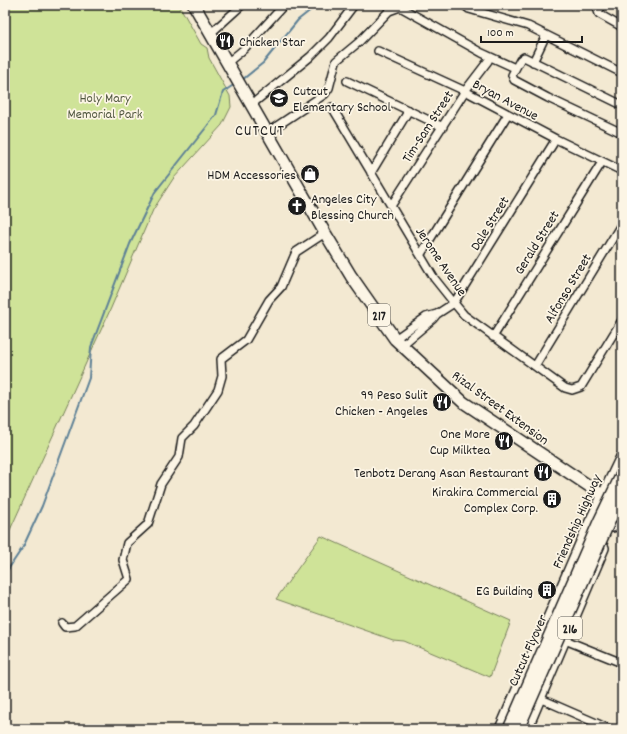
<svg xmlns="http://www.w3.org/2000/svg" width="627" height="734" font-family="Dekko,sans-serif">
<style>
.green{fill:#cfe398;stroke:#76805a}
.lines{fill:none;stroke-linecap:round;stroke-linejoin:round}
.stream{stroke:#5d8096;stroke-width:2}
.street-casing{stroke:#1c1c1c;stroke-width:10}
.primary-casing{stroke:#1c1c1c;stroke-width:14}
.street{stroke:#fcf5e5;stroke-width:7}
.primary{stroke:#fcf5e5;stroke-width:11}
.primary-bridge-casing{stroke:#1c1c1c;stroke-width:14;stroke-linecap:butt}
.primary-bridge{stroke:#fcf5e5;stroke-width:11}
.labels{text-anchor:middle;stroke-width:3.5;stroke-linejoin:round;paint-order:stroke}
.shield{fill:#fcf5e5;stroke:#5f5d58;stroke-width:1}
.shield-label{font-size:13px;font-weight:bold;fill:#1c1c1c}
.poi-label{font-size:14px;fill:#1c1c1c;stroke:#fcf5e5;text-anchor:end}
.park-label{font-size:14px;fill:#525841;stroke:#fcf5e5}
.street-label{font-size:14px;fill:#1c1c1c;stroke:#fcf5e5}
.quarter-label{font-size:16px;letter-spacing:1px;fill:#1c1c1c;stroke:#fcf5e5}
</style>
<rect width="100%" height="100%" fill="#f3e9d2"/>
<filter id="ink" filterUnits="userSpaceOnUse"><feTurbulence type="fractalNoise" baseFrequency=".025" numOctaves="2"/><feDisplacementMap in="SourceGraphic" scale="8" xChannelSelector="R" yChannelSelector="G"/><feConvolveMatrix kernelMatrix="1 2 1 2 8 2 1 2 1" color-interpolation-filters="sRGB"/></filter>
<g filter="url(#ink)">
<!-- green -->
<path class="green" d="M5 5H179L201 44 207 48 209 58 230 96 231 107 222 125 173 179 153 210 111 308 5 541Z
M321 536 511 621 490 677 404 641 393 640 276 599Z"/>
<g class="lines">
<!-- stream -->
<path class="stream" d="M242 80 263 63 298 20 317 5
M5 574 23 547 42 506 89 378 91 347 130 244 155 192 216 115 223 92 235 84"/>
<defs>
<path id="street" d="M464 5 469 9 528 26 622 73
M603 5 598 11 599 14 622 27
M210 34 242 5
M378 51 465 91 556 139 622 171
M533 62 546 35
M227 63 244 49 284 5
M347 81 443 127
M251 105 310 57 329 38 354 5
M622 105 524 57 520 60 512 75 514 80 548 98 622 133
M332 107 434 278 454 303 464 315 565 388 572 390 581 387 622 320
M268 132 325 94 329 88 336 61 359 42 389 11 400 7 482 53 515 68
M371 173 409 110
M391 206 465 91 488 61
M421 254 508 114
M493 337 602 162
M395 339 426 317 437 314 454 303 556 139
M401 346 433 319 437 314
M535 366 622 223
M62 623 65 627 75 626 129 579 123 560 127 543 148 524 161 484 179 457 182 438 194 426 218 390 222 376 221 359 246 340 269 300 281 287 296 252 325 233
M565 640 622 663
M539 698 610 729"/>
<path id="primary" d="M194 5 325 233 351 276 395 339 463 402 622 508
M613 526 622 518
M501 729 588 528 622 457
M526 729 603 548"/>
</defs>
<!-- street casing -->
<use href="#street" class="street-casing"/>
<!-- primary casing -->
<use href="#primary" class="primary-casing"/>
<!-- street -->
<use href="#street" class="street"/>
<!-- primary -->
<use href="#primary" class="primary"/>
<defs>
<path id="primary-bridge" d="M509 729 599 522 622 474
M518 729 622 492"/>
</defs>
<!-- primary-bridge casing -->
<use href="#primary-bridge" class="primary-bridge-casing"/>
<!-- primary-bridge -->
<use href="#primary-bridge" class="primary-bridge"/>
</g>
</g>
<!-- icons -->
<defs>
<symbol id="restaurant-disc" viewBox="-11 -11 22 22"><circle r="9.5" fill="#1c1c1c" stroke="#fcf5e5"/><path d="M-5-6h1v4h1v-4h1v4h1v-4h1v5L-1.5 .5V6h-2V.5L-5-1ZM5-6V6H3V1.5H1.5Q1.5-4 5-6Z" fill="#fff"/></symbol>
<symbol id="school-disc" viewBox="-11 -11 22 22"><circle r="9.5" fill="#1c1c1c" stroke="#fcf5e5"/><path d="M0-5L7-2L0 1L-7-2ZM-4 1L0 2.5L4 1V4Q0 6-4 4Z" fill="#fff"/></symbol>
<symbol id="shop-disc" viewBox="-11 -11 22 22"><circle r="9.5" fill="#1c1c1c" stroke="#fcf5e5"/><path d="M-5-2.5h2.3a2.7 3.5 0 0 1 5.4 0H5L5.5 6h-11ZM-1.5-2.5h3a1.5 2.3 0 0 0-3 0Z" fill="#fff"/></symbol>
<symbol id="church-disc" viewBox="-11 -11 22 22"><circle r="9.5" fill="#1c1c1c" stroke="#fcf5e5"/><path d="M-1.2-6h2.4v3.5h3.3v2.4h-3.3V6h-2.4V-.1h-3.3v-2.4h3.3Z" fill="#fff"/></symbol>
<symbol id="building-disc" viewBox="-11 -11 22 22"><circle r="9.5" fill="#1c1c1c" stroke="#fcf5e5"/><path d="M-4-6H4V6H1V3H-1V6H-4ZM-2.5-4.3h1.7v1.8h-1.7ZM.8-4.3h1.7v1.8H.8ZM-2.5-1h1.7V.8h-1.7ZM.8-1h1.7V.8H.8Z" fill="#fff"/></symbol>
</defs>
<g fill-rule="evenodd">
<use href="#restaurant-disc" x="214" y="30" width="22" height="22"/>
<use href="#school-disc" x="268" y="87" width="22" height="22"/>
<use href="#shop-disc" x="299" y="163" width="22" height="22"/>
<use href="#church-disc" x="286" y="195" width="22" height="22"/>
<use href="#restaurant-disc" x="431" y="391" width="22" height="22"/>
<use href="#restaurant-disc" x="493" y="430" width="22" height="22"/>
<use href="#restaurant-disc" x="532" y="461" width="22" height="22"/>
<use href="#building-disc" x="541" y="488" width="22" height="22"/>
<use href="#building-disc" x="536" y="579" width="22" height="22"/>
</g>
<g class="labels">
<!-- shield labels -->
<g class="shield">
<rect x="368" y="304" width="22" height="22" rx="3"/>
<rect x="558" y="617" width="24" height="22" rx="3"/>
</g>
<g class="shield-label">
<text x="379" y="320">217</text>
<text x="570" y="633">216</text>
</g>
<!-- poi labels -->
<g class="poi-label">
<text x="239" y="46" text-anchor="start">Chicken Star</text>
<text x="293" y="95" text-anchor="start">Cutcut<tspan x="293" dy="16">Elementary School</tspan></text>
<text x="296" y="179">HDM Accessories</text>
<text x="311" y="203" text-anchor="start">Angeles City<tspan x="311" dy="16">Blessing Church</tspan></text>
<text x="428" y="399">99 Peso Sulit<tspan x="428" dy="16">Chicken - Angeles</tspan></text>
<text x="490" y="438">One More<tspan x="490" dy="16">Cup Milktea</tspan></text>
<text x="529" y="477">Tenbotz Derang Asan Restaurant</text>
<text x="538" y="496">Kirakira Commercial<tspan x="538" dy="16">Complex Corp.</tspan></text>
<text x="533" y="595">EG Building</text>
</g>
<!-- park labels -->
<g class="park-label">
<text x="105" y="102">Holy Mary<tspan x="105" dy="16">Memorial Park</tspan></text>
</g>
<!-- street labels -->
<g class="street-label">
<text transform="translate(506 99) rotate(28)" y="5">Bryan Avenue</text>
<text transform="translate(427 126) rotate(-57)" y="5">Tim-Sam Street</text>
<text transform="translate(489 223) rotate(-58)" y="5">Dale Street</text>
<text transform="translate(536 242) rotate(-58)" y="5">Gerald Street</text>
<text transform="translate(442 261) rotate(56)" y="5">Jerome Avenue</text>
<text transform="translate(567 288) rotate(-59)" y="5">Alfonso Street</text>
<text transform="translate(501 407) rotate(36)" y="5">Rizal Street Extension</text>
<text transform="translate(576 521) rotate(-66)" y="5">Friendship Highway</text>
<text transform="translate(527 650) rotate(-66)" y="5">Cutcut Flyover</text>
</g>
<!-- quarter labels -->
<g class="quarter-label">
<text x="260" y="135">CUTCUT</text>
</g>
</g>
<!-- margin -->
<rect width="627" height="734" fill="none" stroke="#fcf5e5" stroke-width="20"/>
<rect x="10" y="10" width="607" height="714" fill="none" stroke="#1c1c1c" stroke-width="1.5" filter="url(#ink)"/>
<!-- scale -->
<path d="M481 36v6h101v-6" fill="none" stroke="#1c1c1c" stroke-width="2"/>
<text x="487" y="36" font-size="12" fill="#1c1c1c" stroke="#fcf5e5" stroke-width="3" paint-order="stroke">100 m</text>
</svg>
